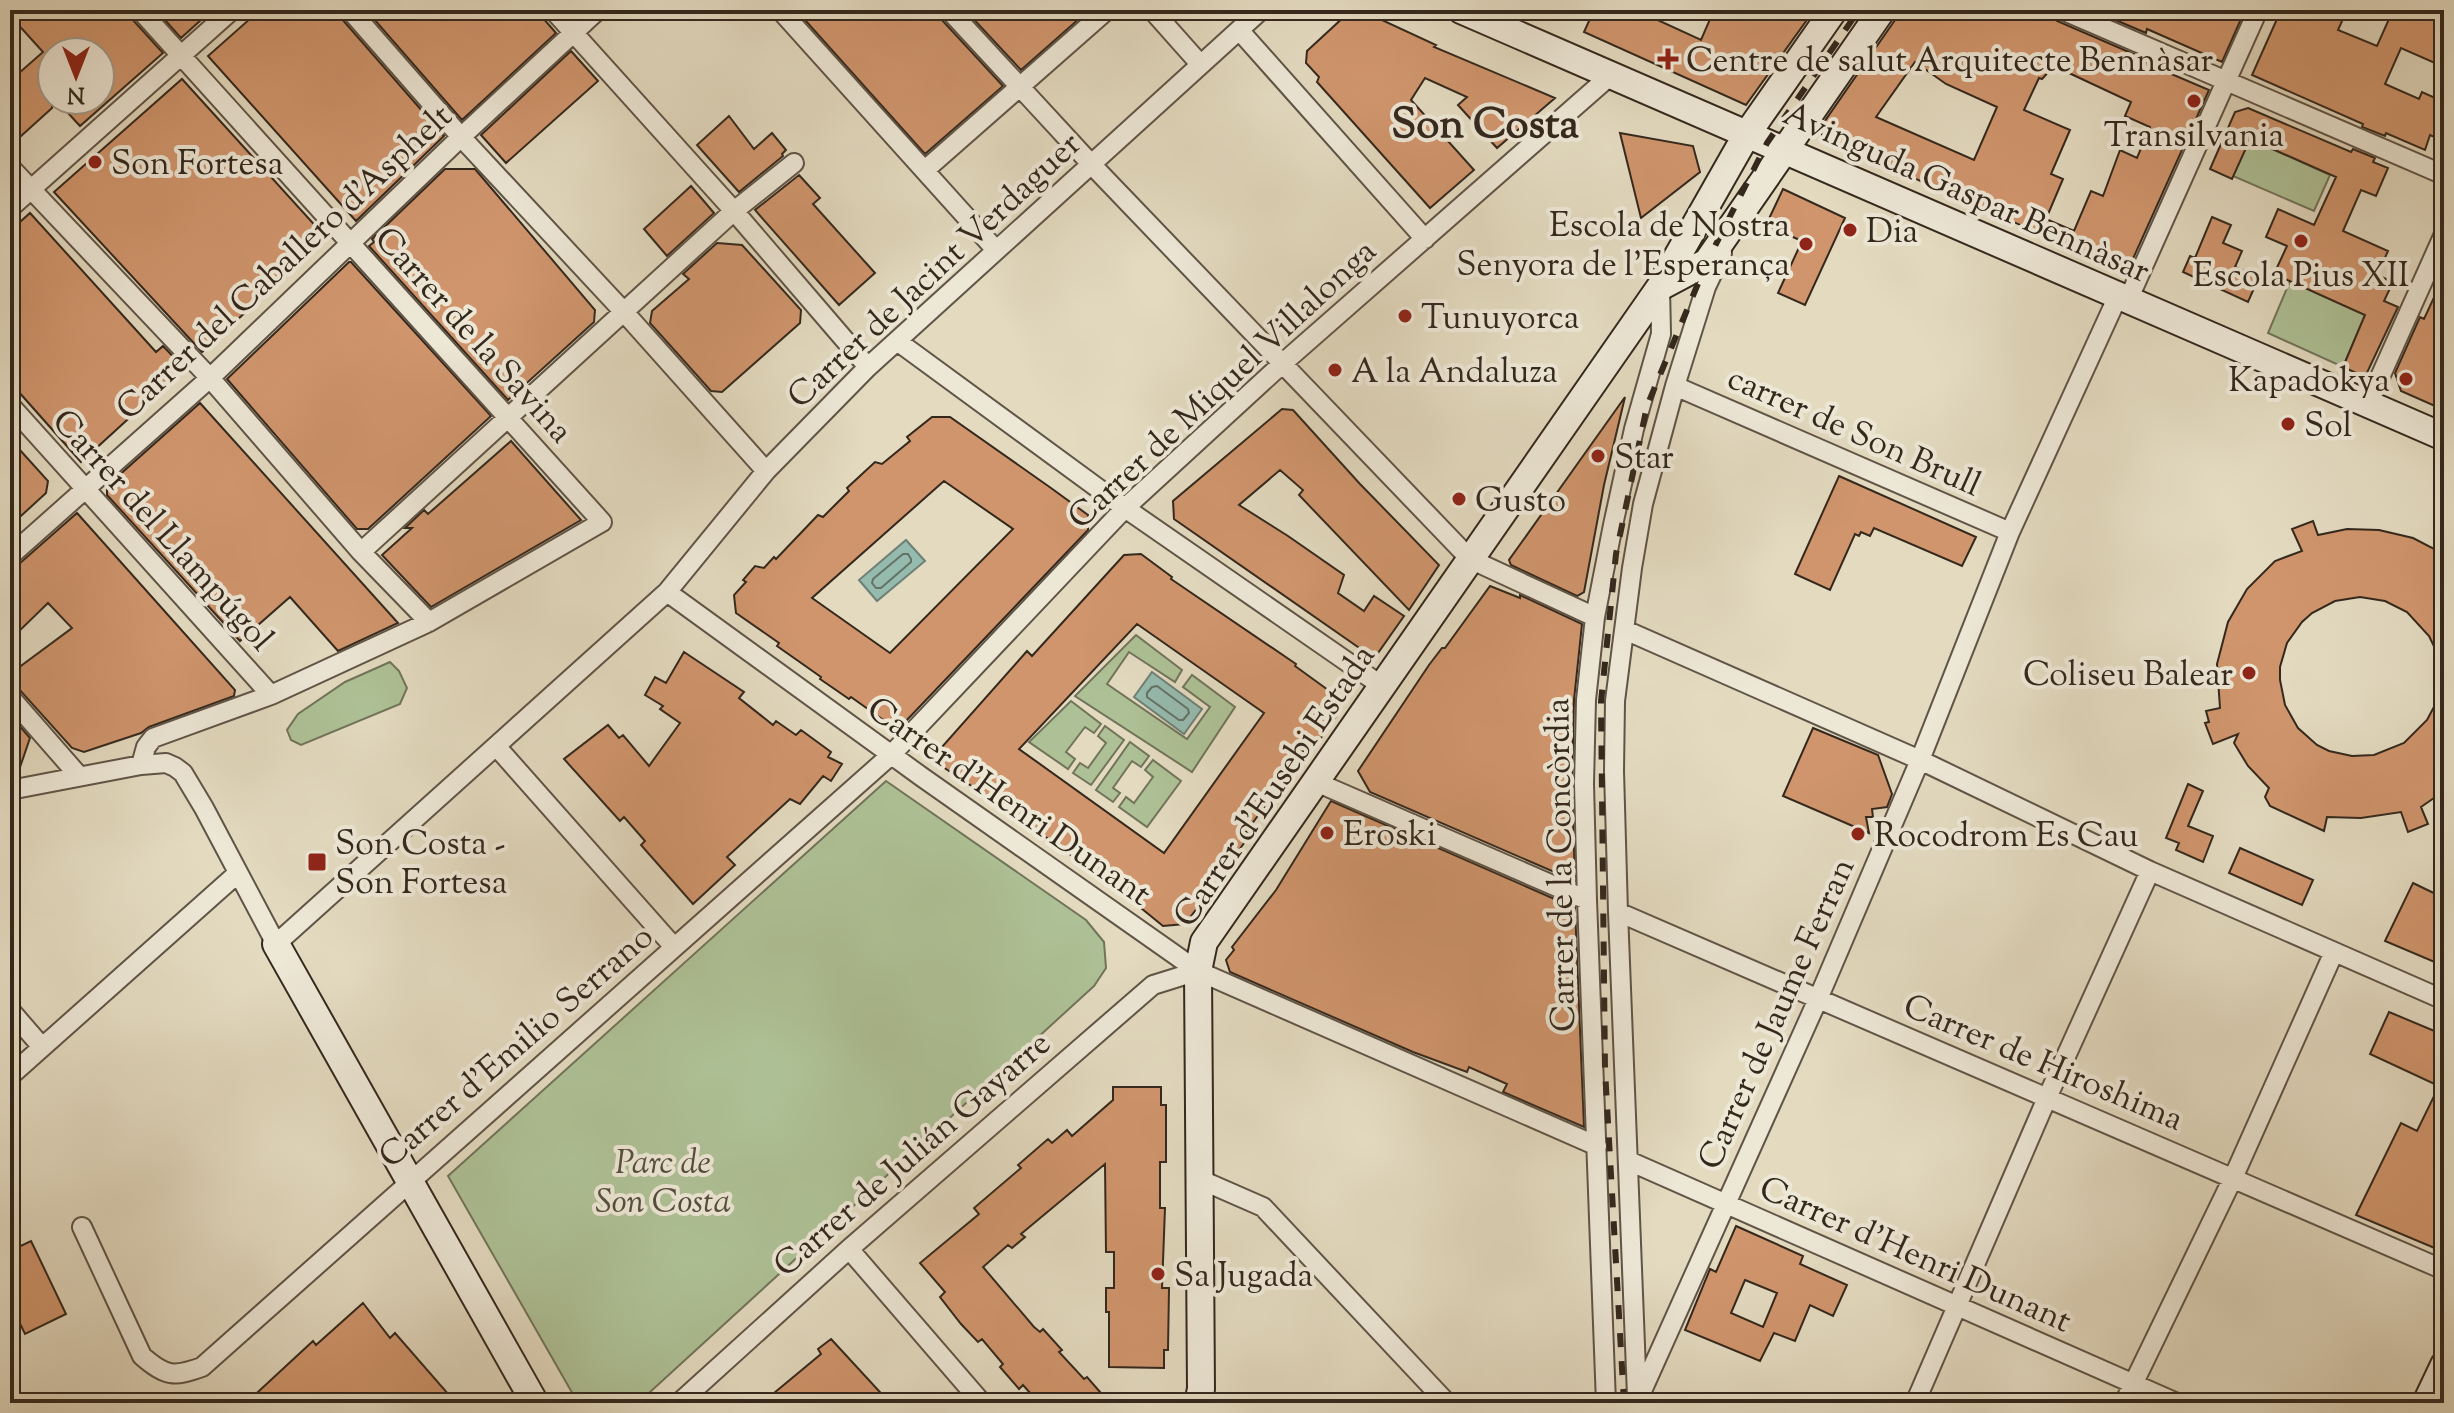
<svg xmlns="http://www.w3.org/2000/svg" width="2454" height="1413" font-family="'Sorts Mill Goudy',serif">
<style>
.green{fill:#aec196;stroke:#71745a;stroke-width:2}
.water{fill:#95bbaf;stroke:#6e8075;stroke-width:2}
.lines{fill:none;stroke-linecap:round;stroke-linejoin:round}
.shore{stroke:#647266;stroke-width:2}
.building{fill:#d0956d;stroke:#34281d;stroke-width:2;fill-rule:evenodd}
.street-casing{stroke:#605446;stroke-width:22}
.secondary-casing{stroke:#34281d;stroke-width:30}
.street{stroke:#ede7d6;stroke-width:18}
.secondary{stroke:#ede7d6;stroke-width:26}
.rail{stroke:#34281d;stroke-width:6;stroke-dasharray:14 14;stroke-linecap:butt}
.poi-dot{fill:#8f2418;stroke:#ede7d6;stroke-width:3}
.labels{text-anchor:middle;stroke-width:8;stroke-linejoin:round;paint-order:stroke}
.poi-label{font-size:34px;fill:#34281d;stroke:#ede7d6;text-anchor:start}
.street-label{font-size:34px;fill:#34281d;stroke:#ede7d6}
.park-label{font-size:34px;font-style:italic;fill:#524e3b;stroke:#ede7d6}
.district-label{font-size:42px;font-weight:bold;fill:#34281d;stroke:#ede7d6}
</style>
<rect width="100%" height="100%" fill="#e3dac0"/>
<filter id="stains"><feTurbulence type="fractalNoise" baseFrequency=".0025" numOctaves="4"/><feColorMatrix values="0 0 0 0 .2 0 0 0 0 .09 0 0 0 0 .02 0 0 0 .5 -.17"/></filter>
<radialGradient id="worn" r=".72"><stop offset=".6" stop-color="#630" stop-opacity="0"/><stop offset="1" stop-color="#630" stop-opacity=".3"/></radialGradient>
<!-- green -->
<path class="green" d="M2250 139 2330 175 2314 211 2233 176Z
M2290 281 2365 315 2343 367 2268 333Z
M1136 635 1182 670 1175 682 1129 652 1107 684 1187 739 1210 707 1183 687 1192 675 1235 707 1192 772 1075 696Z
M390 662 399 671 407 688 400 704 301 745 291 740 287 730 298 714 345 682Z
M1071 701 1101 724 1094 733 1085 727 1066 752 1075 759 1068 769 1029 742Z
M1105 726 1124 740 1091 785 1073 773 1080 763 1088 768 1106 743 1098 736Z
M1130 742 1149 756 1141 767 1132 761 1113 788 1120 793 1113 802 1096 790Z
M1153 760 1181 781 1147 827 1119 807 1126 797 1134 803 1153 777 1145 770Z
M886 781 1086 920 1104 942 1106 968 1094 986 638 1403H578L448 1176Z"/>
<!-- water -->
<path class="water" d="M906 540 925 561 877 601 859 580Z
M1152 672 1202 709 1184 734 1134 697Z"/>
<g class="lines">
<!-- shore -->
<path class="shore" d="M903 554H908L911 559V562L881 588H876L872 583 873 579Z
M1157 686 1188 709 1189 713 1183 720H1179L1147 697V693L1152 687Z"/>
</g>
<!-- building -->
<path class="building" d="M24 10H128L131 18 163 53 80 126 56 100H100V52H52V108L10 146V81L43 52 14 20Z
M156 10H212L181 38Z
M260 10H338L341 18 444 136 356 221 208 56Z
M366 10H536L556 33 462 120Z
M796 10H937L940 18 1003 86 925 154Z
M965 10H1089L1021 70Z
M1594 10H1636L1701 40 1714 10H1814L1746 105 1584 32Z
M1902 10H2050L2052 16 2057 21 2136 55 2134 58 2209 90 2127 272 1823 138 1820 128ZM1915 62 1946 84 1997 107 1974 160 1876 117ZM2054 66 2131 102 2125 116 2150 127 2137 158 2120 150 2103 196 2091 191 2074 231 2046 219 2063 179 2051 174 2070 130 2024 110 2039 78 2042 79Z
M2092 10H2245L2222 62 2147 29 2146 33Z
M2281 10H2347L2338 30 2377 46 2393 10H2444V67L2401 48 2385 84 2419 99 2422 92 2444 102V141L2430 135 2425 150 2386 133 2385 136 2362 127 2363 124 2252 75Z
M1357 13 1361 15 1367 13 1436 45 1434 47 1555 98 1497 148 1458 105 1467 97 1425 78 1411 100 1474 170 1430 208 1317 82 1319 77 1306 63 1307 51 1346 15Z
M571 51 598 81 506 163 481 135Z
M182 79 321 232 319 245 202 352 54 192Z
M2248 108 2351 152 2353 149 2375 158 2373 162 2388 168 2376 196 2361 190 2343 231 2388 251 2377 275 2393 282 2384 301 2398 307 2365 377 2343 367 2365 315 2274 274 2287 246 2266 237 2278 209 2314 225 2336 177 2250 139 2232 179 2210 169 2235 112Z
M729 116 754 149 772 133 786 150 782 154 783 156 739 192 697 145Z
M1620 133 1693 146 1700 172 1641 218Z
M445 169H475L595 310 594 322 508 400 369 246 374 242 372 239Z
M799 175 820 198 813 204 875 273 839 305 755 210Z
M691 186 714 213 667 256 644 229Z
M1783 189 1845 218 1805 305 1778 293 1802 241 1766 225Z
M30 213 156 352 163 346 184 368 81 462 10 382V231Z
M2212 217 2231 225 2223 243 2242 251 2235 267 2259 277 2248 302 2183 272 2190 256 2195 258Z
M717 243 742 245 801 310 800 323 722 392 711 391 650 323 652 311 689 279 683 274Z
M349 262H351L491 416 368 529H357L227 379Z
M2444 276V410L2401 391 2395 373 2420 317 2424 319Z
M1625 397 1604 485 1584 592 1577 596 1511 565 1509 560Z
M200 403 398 623 338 651 290 597 240 641 107 495V486Z
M1282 409 1293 410 1360 484 1439 565 1409 610 1299 495 1303 490 1280 470 1239 505 1288 536 1344 575 1338 593 1364 611 1374 596 1404 616 1378 653 1368 654 1174 519 1173 501Z
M932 417H950L1051 488 1088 515V530L905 722 889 724 851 697 849 699 820 679 821 677 777 646 779 643 736 613 734 595 746 582 743 580 755 566 764 568 774 557 776 559 818 515 823 517 849 491 847 488 875 462 882 464 910 441 907 437ZM944 481 1013 529 890 653 812 598Z
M10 439 48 481 46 493 10 526Z
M511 441 581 520 431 607 382 555 412 528H405L424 510 428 514Z
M1839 476 1976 537 1962 566 1874 528 1870 536 1861 532 1859 536 1855 534 1830 590 1795 574Z
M77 513 235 690 234 696 149 727 141 733 84 752 72 748 19 689 10 685V674L72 628 48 603 10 640V568L18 565Z
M2313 521 2318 535 2347 529 2379 530 2413 538 2444 554V667L2429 636 2407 612 2385 601 2360 597 2335 601 2312 613 2302 622 2287 643 2280 667V680L2285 705 2298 728 2317 745 2329 751 2352 756 2374 755 2404 743 2427 720 2444 688V791L2421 807 2428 824 2408 832 2401 812 2361 818 2327 817 2324 831 2270 806 2265 797 2269 788 2248 766 2234 743 2238 734 2213 744 2205 723 2209 722 2206 711 2220 708 2217 664 2228 622 2247 589 2275 561 2302 551 2292 529Z
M1141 554 1172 577 1171 579 1296 664 1295 666 1335 695 1338 714 1318 742 1312 739 1292 767 1297 770 1273 804 1268 802 1246 832 1250 835 1225 869 1221 865 1199 895 1204 899 1185 924 1163 926 1114 886 1112 888 1077 863 1078 861 1060 846 995 806 997 803 943 767 941 748 1027 651 1032 656 1124 555ZM1137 624 1264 713 1164 853 1019 749Z
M1490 586 1520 598V595L1582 624 1574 700 1572 784 1575 881 1370 792 1358 771 1429 665 1442 648H1445Z
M684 652 744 692 739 698 773 725 776 721 796 735 801 730 831 752 828 757 842 764 831 781 823 776 800 804 790 799 727 857 735 865 693 904 641 845 645 841 624 817 620 821 564 759 608 725 619 738 623 735 649 766 680 723 660 709 663 706 645 695 655 677 666 683Z
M10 715 30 738 17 776 10 778Z
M1813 728 1878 755 1892 794 1887 807 1872 809 1873 817H1866L1869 833 1783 796Z
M2188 784 2203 791 2188 826 2213 836 2203 862 2176 850 2179 843 2166 838Z
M1331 801 1575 908 1584 1127 1503 1092 1507 1084 1469 1067 1467 1072 1413 1052 1230 972 1226 960 1234 950 1232 947 1276 890Z
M2240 848 2313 880 2302 905 2229 873Z
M2413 883 2444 898V966L2385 941Z
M2389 1012 2444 1035V1252L2356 1215 2401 1123 2417 1131 2439 1086 2370 1054Z
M1113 1087H1161V1105H1166V1162H1160V1208H1165L1162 1288H1169L1168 1350H1164V1368L1109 1367V1312H1106V1288H1114V1252H1106L1105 1164 1021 1234 1025 1237 1012 1248 1008 1245 983 1267 1034 1327 1040 1332 1043 1329 1062 1350 1059 1352 1084 1379 1087 1377 1100 1392 1098 1393 1106 1403H1039L1023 1385 1019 1389 1000 1367 1003 1364 982 1339 978 1342 961 1324 940 1297 945 1292 920 1263 979 1214 974 1208 1021 1168 1018 1165 1048 1139 1052 1143 1067 1130 1072 1136 1113 1100Z
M1736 1226 1803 1256 1800 1264 1847 1285 1833 1316 1810 1305 1795 1341 1774 1333 1760 1361 1685 1330 1710 1269 1716 1272ZM1745 1280 1777 1293 1763 1327 1731 1313Z
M31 1241 66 1314 25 1334 10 1303V1251Z
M363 1303 390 1338 395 1333 456 1403H246L313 1341 316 1345Z
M831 1339 890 1403H762L821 1354 818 1349Z"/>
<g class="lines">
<defs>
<path id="street" d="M140 10 602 522 429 622 271 695 153 738 146 747 141 765
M350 10 461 137 624 312 766 471
M553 10 734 211 868 367
M780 10 996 250
M949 10 1092 165 1470 559 1595 617
M1152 10 1200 64
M2062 10 2444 175
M1239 30 1425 239
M10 167 210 378 361 552 429 622
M925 170 1107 10
M10 208 232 10
M2128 300 2258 10
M897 341 1125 508 1382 686
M1675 386 2010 532
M2368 404 2444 234
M10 405 271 695
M361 552 734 211 794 163
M10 556 210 378 461 137 598 10
M667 592 922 777 1198 971 1597 1146
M1625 630 1920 760 2150 871 2444 1000
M10 697 79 776
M496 746 674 947
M1316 782 1587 900
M10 790 141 765 166 763 175 767 183 773 204 808 276 944 667 592 766 471 868 367 1261 10
M1618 912 2444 1270
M10 1010 42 1047
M10 1076 238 873
M1629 1161 2177 1403
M1199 1179 1263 1207 1447 1403
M82 1227 142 1356C166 1377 174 1377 202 1367L891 755 1125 508 1283 363 1611 75
M849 1249 982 1403
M1637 1396 1618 912 1614 771 1615 701 1632 568 1643 504 1675 386 1706 287 1722 253
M1637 1402 1818 999 1920 760 2010 532 2118 296
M679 1403 849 1249 1153 985 1198 971
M1606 1403 1587 900 1584 784 1586 700 1595 617 1613 525 1634 429 1661 334 1660 287
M1915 1403 2047 1098 2150 871
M2124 1403 2233 1178 2334 952"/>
<path id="secondary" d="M1461 10 2444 437
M1660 287 1707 262 1882 10
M276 944 535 1403
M1198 1403 1201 1389 1198 971 1204 942 1660 287 1747 134 1834 10
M2426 1403 2444 1365"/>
</defs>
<!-- street casing -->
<use href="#street" class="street-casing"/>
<!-- secondary casing -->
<use href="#secondary" class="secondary-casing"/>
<!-- street -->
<use href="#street" class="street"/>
<!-- secondary -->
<use href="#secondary" class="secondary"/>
<!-- rail -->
<path class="rail" d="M1624 1403 1605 1070 1601 702 1616 554 1647 406 1707 262 1767 143 1859 10"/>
</g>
<!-- markers -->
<g class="poi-dot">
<path d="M1664 47h8v8h8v8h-8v8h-8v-8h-8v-8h8z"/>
<circle cx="2194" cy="101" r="8"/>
<circle cx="95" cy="162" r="8"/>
<circle cx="1850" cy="230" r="8"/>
<circle cx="2301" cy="241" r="8"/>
<circle cx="1806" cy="244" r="8"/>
<circle cx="1405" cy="316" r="8"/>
<circle cx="1335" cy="370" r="8"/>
<circle cx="2406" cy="379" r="8"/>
<circle cx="2288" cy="424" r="8"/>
<circle cx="1598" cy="456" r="8"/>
<circle cx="1459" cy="499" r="8"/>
<circle cx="2249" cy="673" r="8"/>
<circle cx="1327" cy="833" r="8"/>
<circle cx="1858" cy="834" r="8"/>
<rect x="307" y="852" width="20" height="20" rx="4"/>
<circle cx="1158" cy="1274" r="8"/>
</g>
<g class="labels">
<!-- poi labels -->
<g class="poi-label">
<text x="1686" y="71">Centre de salut Arquitecte Bennàsar</text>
<text x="2194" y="146" text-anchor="middle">Transilvania</text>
<text x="111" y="174">Son Fortesa</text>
<text x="1790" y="236" text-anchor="end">Escola de Nostra<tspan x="1790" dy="39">Senyora de l'Esperança</tspan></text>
<text x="1866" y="242">Dia</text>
<text x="2301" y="286" text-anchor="middle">Escola Pius XII</text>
<text x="1421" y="328">Tunuyorca</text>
<text x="1351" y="382">A la Andaluza</text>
<text x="2390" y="391" text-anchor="end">Kapadokya</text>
<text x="2304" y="436">Sol</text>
<text x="1614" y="468">Star</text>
<text x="1475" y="511">Gusto</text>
<text x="2233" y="685" text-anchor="end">Coliseu Balear</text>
<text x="1343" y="845">Eroski</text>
<text x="1874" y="846">Rocodrom Es Cau</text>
<text x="335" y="854">Son Costa -<tspan x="335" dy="39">Son Fortesa</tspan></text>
<text x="1174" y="1286">Sa Jugada</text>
</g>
<!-- street labels -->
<g class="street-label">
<text transform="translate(1967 191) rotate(24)" y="12">Avinguda Gaspar Bennàsar</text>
<text transform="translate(283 261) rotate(-43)" y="12">Carrer del Caballero d'Asphelt</text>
<text transform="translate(933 269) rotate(-43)" y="12">Carrer de Jacint Verdaguer</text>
<text transform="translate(475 334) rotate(48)" y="12">Carrer de la Savina</text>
<text transform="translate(1221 383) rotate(-43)" y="12">Carrer de Miquel Villalonga</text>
<text transform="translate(1855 430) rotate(24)" y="12">carrer de Son Brull</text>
<text transform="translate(164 529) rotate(48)" y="12">Carrer del Llampúgol</text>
<text transform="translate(1273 785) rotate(-56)" y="12">Carrer d'Eusebi Estada</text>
<text transform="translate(1010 800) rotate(35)" y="12">Carrer d'Henri Dunant</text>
<text transform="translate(1559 865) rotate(-91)" y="12">Carrer de la Concòrdia</text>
<text transform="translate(1775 1013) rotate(-66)" y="12">Carrer de Jaume Ferran</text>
<text transform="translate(515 1045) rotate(-41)" y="12">Carrer d'Emilio Serrano</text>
<text transform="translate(2044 1061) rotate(23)" y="12">Carrer de Hiroshima</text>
<text transform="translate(911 1153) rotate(-41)" y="12">Carrer de Julián Gayarre</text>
<text transform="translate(1916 1253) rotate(24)" y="12">Carrer d'Henri Dunant</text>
</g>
<!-- park labels -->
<g class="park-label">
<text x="663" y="1173">Parc de<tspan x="663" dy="39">Son Costa</tspan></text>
</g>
<!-- district labels -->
<g class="district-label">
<text x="1485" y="137">Son Costa</text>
</g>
</g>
<!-- margin -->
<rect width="2454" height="1413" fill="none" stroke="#e3dac0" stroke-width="40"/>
<rect x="12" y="12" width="2430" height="1389" fill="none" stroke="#34281d" stroke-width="4"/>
<rect x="20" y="20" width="2414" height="1373" fill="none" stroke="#34281d" stroke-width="2"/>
<!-- north arrow -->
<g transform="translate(76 76) rotate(180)"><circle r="38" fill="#ede7d6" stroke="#a39b8c" stroke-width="2"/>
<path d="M0-6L14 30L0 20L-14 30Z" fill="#8f2418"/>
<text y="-12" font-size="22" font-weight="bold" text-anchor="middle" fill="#34281d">N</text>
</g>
<rect width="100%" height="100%" filter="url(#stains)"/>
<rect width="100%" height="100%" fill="url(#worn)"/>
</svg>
